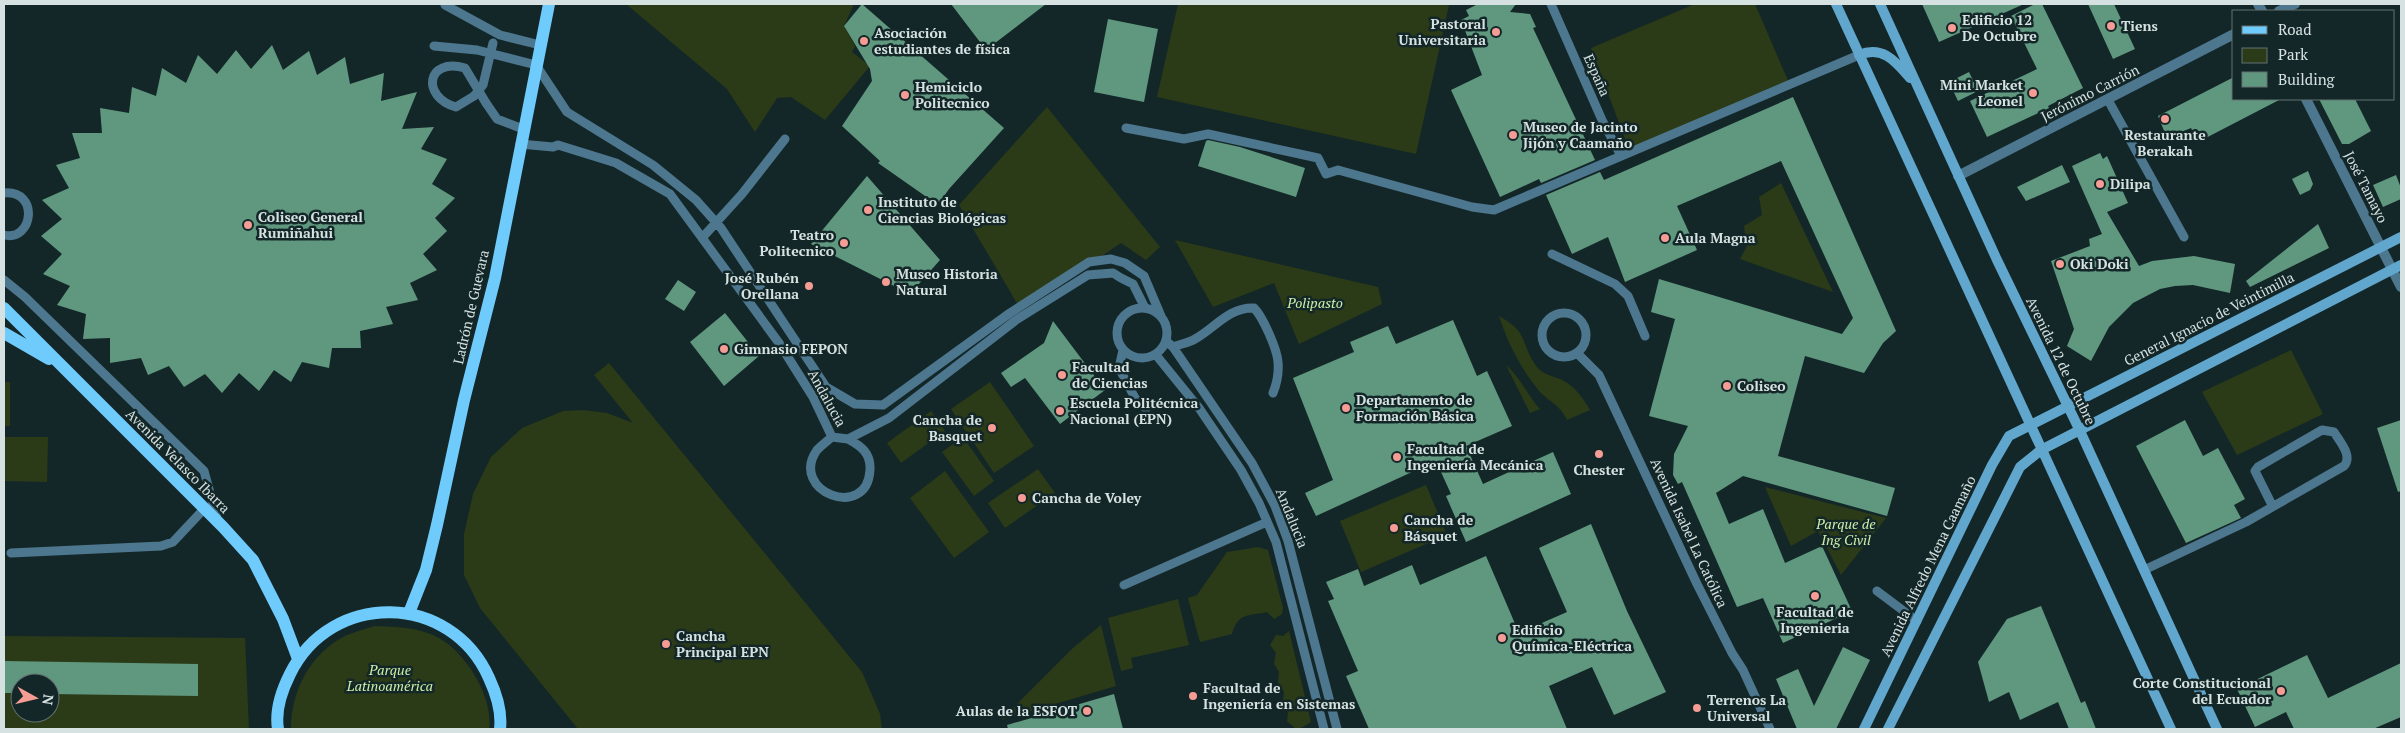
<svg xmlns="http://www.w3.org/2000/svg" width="2405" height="733" font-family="'PT Serif',serif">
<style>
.green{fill:#2b3b17;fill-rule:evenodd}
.building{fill:#5f987f}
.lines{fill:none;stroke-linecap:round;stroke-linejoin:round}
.lane{stroke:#4d778f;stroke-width:9}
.street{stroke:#4d778f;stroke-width:10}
.secondary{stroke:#61a6cd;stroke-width:10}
.primary{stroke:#70cbfd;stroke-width:12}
.lane-bridge{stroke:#4d778f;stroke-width:9}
.poi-dot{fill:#f59c94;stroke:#142728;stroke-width:2}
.labels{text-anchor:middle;stroke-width:5;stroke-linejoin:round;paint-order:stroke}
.poi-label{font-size:14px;font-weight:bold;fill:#d6e2e2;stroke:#142728;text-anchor:start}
.street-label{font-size:14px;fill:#d6e2e2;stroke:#142728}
.park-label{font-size:14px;font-style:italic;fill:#ccf0a8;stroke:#142728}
</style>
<rect width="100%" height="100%" fill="#142728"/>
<!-- green -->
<path class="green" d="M626 4H854L844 26 855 46 852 52 870 66 825 120 791 97 777 98 755 132 727 89Z
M1178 4 1449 5 1416 154 1157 97Z
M1695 4H1755L1789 83 1631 155 1591 48Z
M1047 107 1160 247 1146 260 1121 243 1021 310 959 205Z
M1781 183 1833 292 1740 259 1747 246 1744 226 1762 215 1759 197Z
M1175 240 1378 287 1382 304 1299 344 1274 283 1213 307Z
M1499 316C1531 334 1519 343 1537 367 1544 376 1555 376 1564 381 1576 388 1583 398 1590 410L1567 420C1560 405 1551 403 1540 392 1521 369 1508 344 1499 316Z
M2291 350 2323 414 2237 455 2202 392Z
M609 363 862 672 880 714 882 729H578L480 608 464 575V534L473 494 491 457 522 428 563 411 583 410 607 413 633 423 594 375Z
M1506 365C1520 377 1528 396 1540 409L1530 413Z
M4 382H10V426H4Z
M990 382 1034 446 994 473 951 409Z
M931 411 945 431 901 463 887 443Z
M4 437H48L47 482 4 481Z
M963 437 994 481 974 496 942 452Z
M1038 469 1055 493 1005 528 988 503Z
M945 471 989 532 954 558 910 498Z
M1426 485 1447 535 1361 572 1340 521Z
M1765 487 1886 518 1841 575 1818 531 1791 546Z
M1258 547 1268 550 1283 608 1282 614 1274 619 1267 612C1247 616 1238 613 1232 634L1200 642 1188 598 1197 595 1227 552Z
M1178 599 1189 645 1131 658 1133 668 1121 671 1108 618Z
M1101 625 1116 686 1001 720 1073 648Z
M375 626C397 627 419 627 439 638 466 653 494 698 489 729H291C291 691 310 654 345 636 354 632 365 629 375 626Z
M1289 631 1311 722 1303 727 1296 729 1287 721 1288 712 1283 704 1284 692 1278 682 1279 672 1274 664 1276 653 1270 645 1276 635 1283 636Z
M4 636 245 638 249 729H4ZM20 683H50V713H20Z"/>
<!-- building -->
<path class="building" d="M862 4 1004 128 949 189 938 205 878 163 880 161 842 126 872 81 870 69 844 26Z
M951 4H1046L986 50Z
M1478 4H1516L1510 12 1530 14 1536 27 1533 28 1595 160 1541 183 1539 179 1500 197 1451 90 1482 75 1461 20 1469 16 1466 10Z
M1922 4H2024L1939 42Z
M2035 4H2042L2083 88 2048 106 2049 108 1987 137 1970 101 2037 69 2011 16Z
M2088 4H2114L2135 49 2113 59Z
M1108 19 1158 29 1144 102 1094 92Z
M272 45 283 70 309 51 317 75 345 57 350 84 384 73 381 101 417 92 402 129 434 127 421 149 447 159 432 184 455 198 435 218 447 231 423 254 437 270 410 283 418 300 386 307 393 324 360 331 361 348H332L329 368 302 362 291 382 274 370 259 391 239 373 222 393 205 374 184 387 169 366 148 375 141 358 110 363V338L83 339 86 314 57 305 70 286 43 274 62 254 41 236 62 219 42 200 69 188 56 165 80 158 72 133H102L100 108 129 113 132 87 156 96 162 68 186 83 198 55 217 74 236 50 251 69Z
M1969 72 1978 91 1958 101 1949 82Z
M2234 77V99H2281L2198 142 2191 128 2167 138 2158 116Z
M1793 97 1896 331 1883 343 1864 373 1805 356 1778 456 1895 488 1887 516 1743 476 1716 493 1729 524 1763 509 1785 563 1822 546 1852 611 1783 643 1763 598 1737 607 1682 482 1678 484 1673 475 1674 454 1688 426 1649 416 1675 319 1651 312 1659 279 1842 334 1853 318 1781 161 1677 206 1697 250 1625 282 1608 237 1572 254 1546 195 1600 172 1604 180Z
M2319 99H2355L2371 131 2349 144H2342Z
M1208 140 1240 147 1305 168 1296 197 1198 166 1206 141Z
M2100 153 2103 159 2107 156 2128 203 2107 212 2139 266 2152 261 2194 256 2235 264 2230 293 2193 285 2175 286 2160 289 2133 303 2109 327 2091 361 2067 346 2074 329 2051 261 2090 246 2089 239 2102 234 2072 166Z
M2062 165 2070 182 2026 201 2017 187Z
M2308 171 2313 184 2310 190 2300 195 2292 179Z
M2396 175 2401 188V199L2383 207 2373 185Z
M867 176 940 260 910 294 811 244Z
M2318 224 2329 248 2250 287 2246 281Z
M678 280 696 292 684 311 665 299Z
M725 313 759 356 724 386 690 342Z
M1453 320 1477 376 1487 371 1512 426 1466 446 1483 484 1553 452 1571 494 1466 542 1446 496 1451 494 1436 461 1316 516 1305 493 1333 480 1293 378 1354 352 1350 342 1388 326 1396 344Z
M1053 321 1105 390 1060 424 1025 378 1011 387 1001 373 1044 343Z
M2185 420 2203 456 2218 448 2245 499 2234 505 2241 518 2186 543 2136 446Z
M2401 420V491L2398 492 2377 428Z
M1591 524 1627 611 1666 692 1614 715 1592 667 1549 686 1567 729H1369L1346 676 1358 671 1328 601 1334 599 1326 582 1358 569 1364 586 1412 565 1420 585 1486 556 1519 633 1567 612 1539 548Z
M2041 606 2081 703 2085 701 2096 729H2069L2058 702 2020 720 2009 692 1989 702 1978 662 2007 619Z
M1843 647 1870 660 1836 729H1797L1776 679 1798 669 1814 706Z
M2307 655 2328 698 2401 663V717L2373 729H2294L2286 712 2255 727 2237 689Z
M4 661 198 664V696L50 694V683H20V693H4Z
M1114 694 1123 729H1008L1007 725Z"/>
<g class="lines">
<!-- lane -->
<path class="lane" d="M1551 4 1602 120 1621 156
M445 5 500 35 540 45
M434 46 477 50 536 65 567 112 653 165 696 200 721 228 826 387 855 404 883 405 1010 313 1089 262 1111 259 1125 263 1144 276 1161 316
M474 96 483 85 493 43
M2108 100 2184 237
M486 103 497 119 523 129
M1126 128 1184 139 1208 134 1318 158 1326 174 1338 170 1472 207 1494 210 1859 55
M520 144 553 147 558 145 616 163 670 194 779 343 813 397 832 437
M4 193C40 190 33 242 4 235
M702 238 742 194 785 139
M1552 254 1615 284 1628 296 1645 336
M4 280 25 297 204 471 218 522
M1117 333a25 25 0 1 1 50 0a25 25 0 1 1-50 0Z
M1542 335a22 22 0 1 1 44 0a22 22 0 1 1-44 0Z
M1166 341 1173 347 1252 463 1275 506 1288 541 1337 729
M1173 347C1180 344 1189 343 1195 339 1215 328 1229 307 1254 308 1263 317 1277 349 1278 362 1279 373 1277 383 1273 393
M1123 350 1119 368 1135 398 1146 409
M1577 353 1599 375 1697 584 1732 653 1743 670 1770 729
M1156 355 1199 408 1241 470 1259 503 1276 542 1324 729
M832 437 848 439 889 418 1016 320 1088 275 1113 273 1121 278 1133 284 1145 308
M832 437C827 441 821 446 817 450 788 491 867 522 870 470 871 453 861 446 848 439
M11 553 161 546 173 542 204 509
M2144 570 2246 522 2344 466C2353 456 2340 442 2334 432L2322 430 2258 467 2255 471 2272 505
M1124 585 1267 522
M1877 591 1917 621"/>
<!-- street -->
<path class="street" d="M2258 4 2262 11
M2279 11 2295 4
M2306 99 2401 287
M1958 176 2234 34"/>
<!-- secondary -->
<path class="secondary" d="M1836 4 2171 729
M1880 4 1997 260 2080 431 2217 729
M1859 55C1883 45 1896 62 1910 78
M1864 729 1992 465 2009 436 2401 237
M1888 729 2020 467 2041 450 2401 265"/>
<!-- primary -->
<path class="primary" d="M4 308 223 527 253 560 283 619 298 659
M4 333 49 359
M409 613 426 570 437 525 464 400 495 278 549 4
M278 729C275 711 282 690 290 674 331 590 451 592 489 678 496 693 502 712 500 729"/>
<!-- lane-bridge -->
<path class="lane-bridge" d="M474 96 456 107C421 97 426 57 465 68L486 103"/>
</g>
<!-- markers -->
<g class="poi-dot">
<circle cx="2111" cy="26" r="5"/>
<circle cx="1952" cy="28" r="5"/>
<circle cx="1496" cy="32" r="5"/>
<circle cx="864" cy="41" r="5"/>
<circle cx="2033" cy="93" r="5"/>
<circle cx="905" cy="95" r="5"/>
<circle cx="2165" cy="119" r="5"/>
<circle cx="1513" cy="135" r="5"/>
<circle cx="2100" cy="184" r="5"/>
<circle cx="868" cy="210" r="5"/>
<circle cx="248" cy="225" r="5"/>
<circle cx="1665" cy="238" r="5"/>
<circle cx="844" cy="243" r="5"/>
<circle cx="2060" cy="264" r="5"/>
<circle cx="886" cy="282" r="5"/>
<circle cx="809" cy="286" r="5"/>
<circle cx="724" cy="349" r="5"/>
<circle cx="1062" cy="375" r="5"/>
<circle cx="1727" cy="386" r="5"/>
<circle cx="1346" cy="408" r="5"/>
<circle cx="1060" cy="411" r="5"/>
<circle cx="992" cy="428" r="5"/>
<circle cx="1599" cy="454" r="5"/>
<circle cx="1397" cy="457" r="5"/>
<circle cx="1022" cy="498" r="5"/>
<circle cx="1394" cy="528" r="5"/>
<circle cx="1815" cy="596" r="5"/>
<circle cx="1502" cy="638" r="5"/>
<circle cx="666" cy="644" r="5"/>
<circle cx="2281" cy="691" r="5"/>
<circle cx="1193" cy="696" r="5"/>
<circle cx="1697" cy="708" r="5"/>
<circle cx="1087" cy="711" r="5"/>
</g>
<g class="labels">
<!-- poi labels -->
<g class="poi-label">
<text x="1962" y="25">Edificio 12<tspan x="1962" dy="16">De Octubre</tspan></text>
<text x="1486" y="29" text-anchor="end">Pastoral<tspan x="1486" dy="16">Universitaria</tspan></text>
<text x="2121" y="31">Tiens</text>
<text x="874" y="38">Asociación<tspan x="874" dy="16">estudiantes de física</tspan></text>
<text x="2023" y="90" text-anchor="end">Mini Market<tspan x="2023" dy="16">Leonel</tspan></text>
<text x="915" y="92">Hemiciclo<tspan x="915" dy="16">Politecnico</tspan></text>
<text x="1523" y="132">Museo de Jacinto<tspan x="1523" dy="16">Jijón y Caamaño</tspan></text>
<text x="2165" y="140" text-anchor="middle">Restaurante<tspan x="2165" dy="16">Berakah</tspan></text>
<text x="2110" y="189">Dilipa</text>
<text x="878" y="207">Instituto de<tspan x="878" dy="16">Ciencias Biológicas</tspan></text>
<text x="258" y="222">Coliseo General<tspan x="258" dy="16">Rumiñahui</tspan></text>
<text x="834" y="240" text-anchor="end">Teatro<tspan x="834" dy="16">Politecnico</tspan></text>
<text x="1675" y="243">Aula Magna</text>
<text x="2070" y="269">Oki Doki</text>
<text x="896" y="279">Museo Historia<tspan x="896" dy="16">Natural</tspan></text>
<text x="799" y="283" text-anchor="end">José Rubén<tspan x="799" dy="16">Orellana</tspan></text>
<text x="734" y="354">Gimnasio FEPON</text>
<text x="1072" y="372">Facultad<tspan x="1072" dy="16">de Ciencias</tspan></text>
<text x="1737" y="391">Coliseo</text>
<text x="1356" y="405">Departamento de<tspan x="1356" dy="16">Formación Básica</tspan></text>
<text x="1070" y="408">Escuela Politécnica<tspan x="1070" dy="16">Nacional (EPN)</tspan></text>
<text x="982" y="425" text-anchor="end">Cancha de<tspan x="982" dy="16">Basquet</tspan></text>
<text x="1407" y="454">Facultad de<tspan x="1407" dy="16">Ingeniería Mecánica</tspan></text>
<text x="1599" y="475" text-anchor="middle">Chester</text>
<text x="1032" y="503">Cancha de Voley</text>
<text x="1404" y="525">Cancha de<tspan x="1404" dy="16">Básquet</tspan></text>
<text x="1815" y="617" text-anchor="middle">Facultad de<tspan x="1815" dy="16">Ingenieria</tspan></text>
<text x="1512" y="635">Edificio<tspan x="1512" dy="16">Química-Eléctrica</tspan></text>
<text x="676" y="641">Cancha<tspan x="676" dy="16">Principal EPN</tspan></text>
<text x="2271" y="688" text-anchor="end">Corte Constitucional<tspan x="2271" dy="16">del Ecuador</tspan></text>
<text x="1203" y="693">Facultad de<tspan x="1203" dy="16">Ingeniería en Sistemas</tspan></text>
<text x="1707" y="705">Terrenos La<tspan x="1707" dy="16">Universal</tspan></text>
<text x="1077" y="716" text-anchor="end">Aulas de la ESFOT</text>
</g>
<!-- street labels -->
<g class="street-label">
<text transform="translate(1597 75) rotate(66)" y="5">España</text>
<text transform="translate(2090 93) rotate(-27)" y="5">Jerónimo Carrión</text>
<text transform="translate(2366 187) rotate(63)" y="5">José Tamayo</text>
<text transform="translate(471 307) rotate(-77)" y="5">Ladrón de Guevara</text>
<text transform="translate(2209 319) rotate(-27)" y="5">General Ignacio de Veintimilla</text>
<text transform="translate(2061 361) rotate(64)" y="5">Avenida 12 de Octubre</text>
<text transform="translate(827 398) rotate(61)" y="5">Andalucia</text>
<text transform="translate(178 461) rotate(45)" y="5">Avenida Velasco Ibarra</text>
<text transform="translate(1292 518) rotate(68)" y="5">Andalucia</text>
<text transform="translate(1689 533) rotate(65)" y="5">Avenida Isabel La Católica</text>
<text transform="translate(1928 566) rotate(-64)" y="5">Avenida Alfredo Mena Caamaño</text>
</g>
<!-- park labels -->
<g class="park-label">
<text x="1315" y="308">Polipasto</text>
<text x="1846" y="529">Parque de<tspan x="1846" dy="16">Ing Civil</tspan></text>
<text x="390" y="675">Parque<tspan x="390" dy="16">Latinoamérica</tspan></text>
</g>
</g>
<!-- border -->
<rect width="2405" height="733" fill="none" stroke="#d6e2e2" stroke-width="10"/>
<!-- legend -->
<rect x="2232" y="10" width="162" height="90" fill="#142728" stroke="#627272"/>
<rect x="2242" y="26" width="25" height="8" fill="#70cbfd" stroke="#627272"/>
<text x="2278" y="35" font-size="15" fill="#d6e2e2">Road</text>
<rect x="2242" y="48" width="25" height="15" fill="#2b3b17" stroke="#627272"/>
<text x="2278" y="60" font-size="15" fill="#d6e2e2">Park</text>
<rect x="2242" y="72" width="25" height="15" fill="#5f987f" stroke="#627272"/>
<text x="2278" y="85" font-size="15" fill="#d6e2e2">Building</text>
<!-- north arrow -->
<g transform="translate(35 698) rotate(98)"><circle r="24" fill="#142728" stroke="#627272"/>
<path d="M0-4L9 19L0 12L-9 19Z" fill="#f59c94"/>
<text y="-8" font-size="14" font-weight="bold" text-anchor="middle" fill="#d6e2e2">N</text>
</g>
</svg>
